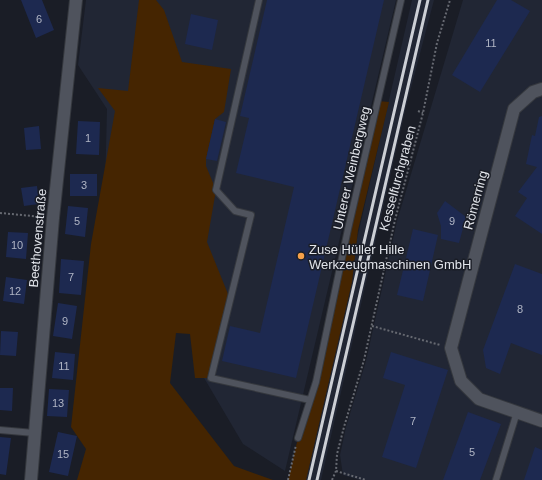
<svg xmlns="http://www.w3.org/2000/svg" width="542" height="480" font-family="Arial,sans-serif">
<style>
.built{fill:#212634}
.green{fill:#452501}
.building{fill:#1d2950}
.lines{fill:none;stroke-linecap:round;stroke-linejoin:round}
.lane-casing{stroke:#35383e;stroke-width:8}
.street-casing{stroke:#35383e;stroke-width:14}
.path{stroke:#666971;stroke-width:2;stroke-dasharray:2 2;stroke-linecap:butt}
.lane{stroke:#4f535d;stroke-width:6}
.street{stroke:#4f535d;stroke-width:12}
.rail{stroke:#cccfd5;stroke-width:3}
.poi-dot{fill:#f7a149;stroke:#1a1d26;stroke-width:1.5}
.labels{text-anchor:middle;stroke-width:3;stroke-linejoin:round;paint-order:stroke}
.number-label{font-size:11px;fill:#b0b5c4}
.street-label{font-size:13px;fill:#e1e4ea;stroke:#1a1d26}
.poi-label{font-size:13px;fill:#e1e4ea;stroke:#1a1d26;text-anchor:start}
</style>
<rect width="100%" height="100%" fill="#1a1d26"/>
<!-- built -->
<path class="built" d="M86 0H396L285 471 243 444 200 371 214 329 102 308 107 109 78 65Z
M412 0H434L406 107 321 480H306L352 282 357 239Z
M463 0H542V480H360L343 475 340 455 346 427 366 361 397 221Z"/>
<!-- green -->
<path class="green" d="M139 0H156L164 10 182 62 231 69 224 112 215 119 206 159V166L216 190 207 242 230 299 211 378H195L190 334 176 333 170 383 234 466 273 480H77L86 449 71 427 91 244 115 111 98 88 128 91Z
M378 101 389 102 358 230 352 282 306 480H288L298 438 316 382Z"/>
<!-- building -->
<path class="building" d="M21 0H42L54 30 36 38Z
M267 0H384L296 378 222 361 230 326 260 333 294 187 236 173 249 118 240 116Z
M497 0H511L530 11 480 92 452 75Z
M191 14 218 20 212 50 185 44Z
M542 116V234L515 216 527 198 518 192 537 167 526 164 532 135 535 136 539 117Z
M215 119 226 122 217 161 206 159Z
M78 121 100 122 99 155 76 154Z
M39 126 41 149 26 150 24 128Z
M70 174H97V196H70Z
M37 186 39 204 24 206 21 188Z
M445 201 466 217 459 243 441 239V226L437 213Z
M68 206 88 208 85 237 65 234Z
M413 229 438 235 423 301 397 295Z
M8 232 28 233 26 259 6 257Z
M61 259 84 261 81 295 59 293Z
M515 264 542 274V355L511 343 500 374 486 368 483 350Z
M6 277 27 280 24 304 3 301Z
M58 303 77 306 72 339 53 336Z
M1 331 18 332 16 356 0 355Z
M55 352 75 354 73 380 52 378Z
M391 352 448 370 416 468 382 457 405 385 383 378Z
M0 388H13L12 411 0 410Z
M49 389 69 390 67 417 47 416Z
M468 412 501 424 480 480H443Z
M58 432 77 436 68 476 49 472Z
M0 437 11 438 6 475 0 474Z
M535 447 542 450V480H524Z"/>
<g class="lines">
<defs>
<path id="lane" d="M259 0 216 190 235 211 251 215 211 378 310 400
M0 430 34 433
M298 438 316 382 348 229 401 0
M496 480 517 412"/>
<path id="street" d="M542 89 533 92 514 109 451 348 461 381 479 399 542 421
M31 480 53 218 76 0"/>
</defs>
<!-- lane casing -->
<use href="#lane" class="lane-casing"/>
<!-- street casing -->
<use href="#street" class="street-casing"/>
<!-- path -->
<path class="path" d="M418 111 423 113
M0 213 43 217
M372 326 440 345
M336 471 366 480
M288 480 296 445
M332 480 336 471 337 454 344 427 364 360 395 220 423 113 437 43 450 0"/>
<!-- lane -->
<use href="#lane" class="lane"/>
<!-- street -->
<use href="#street" class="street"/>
<!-- rail -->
<path class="rail" d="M309 480 420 0
M317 480 428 0"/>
</g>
<!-- markers -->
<circle class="poi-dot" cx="301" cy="256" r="4"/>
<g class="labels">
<!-- number labels -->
<g class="number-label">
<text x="39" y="23">6</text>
<text x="491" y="47">11</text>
<text x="88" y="142">1</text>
<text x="84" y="189">3</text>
<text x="77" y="225">5</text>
<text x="452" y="225">9</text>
<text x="17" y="249">10</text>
<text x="71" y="281">7</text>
<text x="15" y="295">12</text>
<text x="520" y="313">8</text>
<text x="65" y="325">9</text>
<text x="64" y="370">11</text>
<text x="58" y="407">13</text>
<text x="413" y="425">7</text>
<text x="472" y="456">5</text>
<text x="63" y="458">15</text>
</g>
<!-- street labels -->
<g class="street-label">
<text transform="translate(351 168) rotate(-77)" y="5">Unterer Weinbergweg</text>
<text transform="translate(397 178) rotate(-75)" y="5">Kesselfurchgraben</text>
<text transform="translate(475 200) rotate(-75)" y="5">Römerring</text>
<text transform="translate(37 238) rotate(-85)" y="5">Beethovenstraße</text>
</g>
<!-- poi labels -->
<g class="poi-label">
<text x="309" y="254">Zuse Hüller Hille<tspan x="309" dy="15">Werkzeugmaschinen GmbH</tspan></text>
</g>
</g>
</svg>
